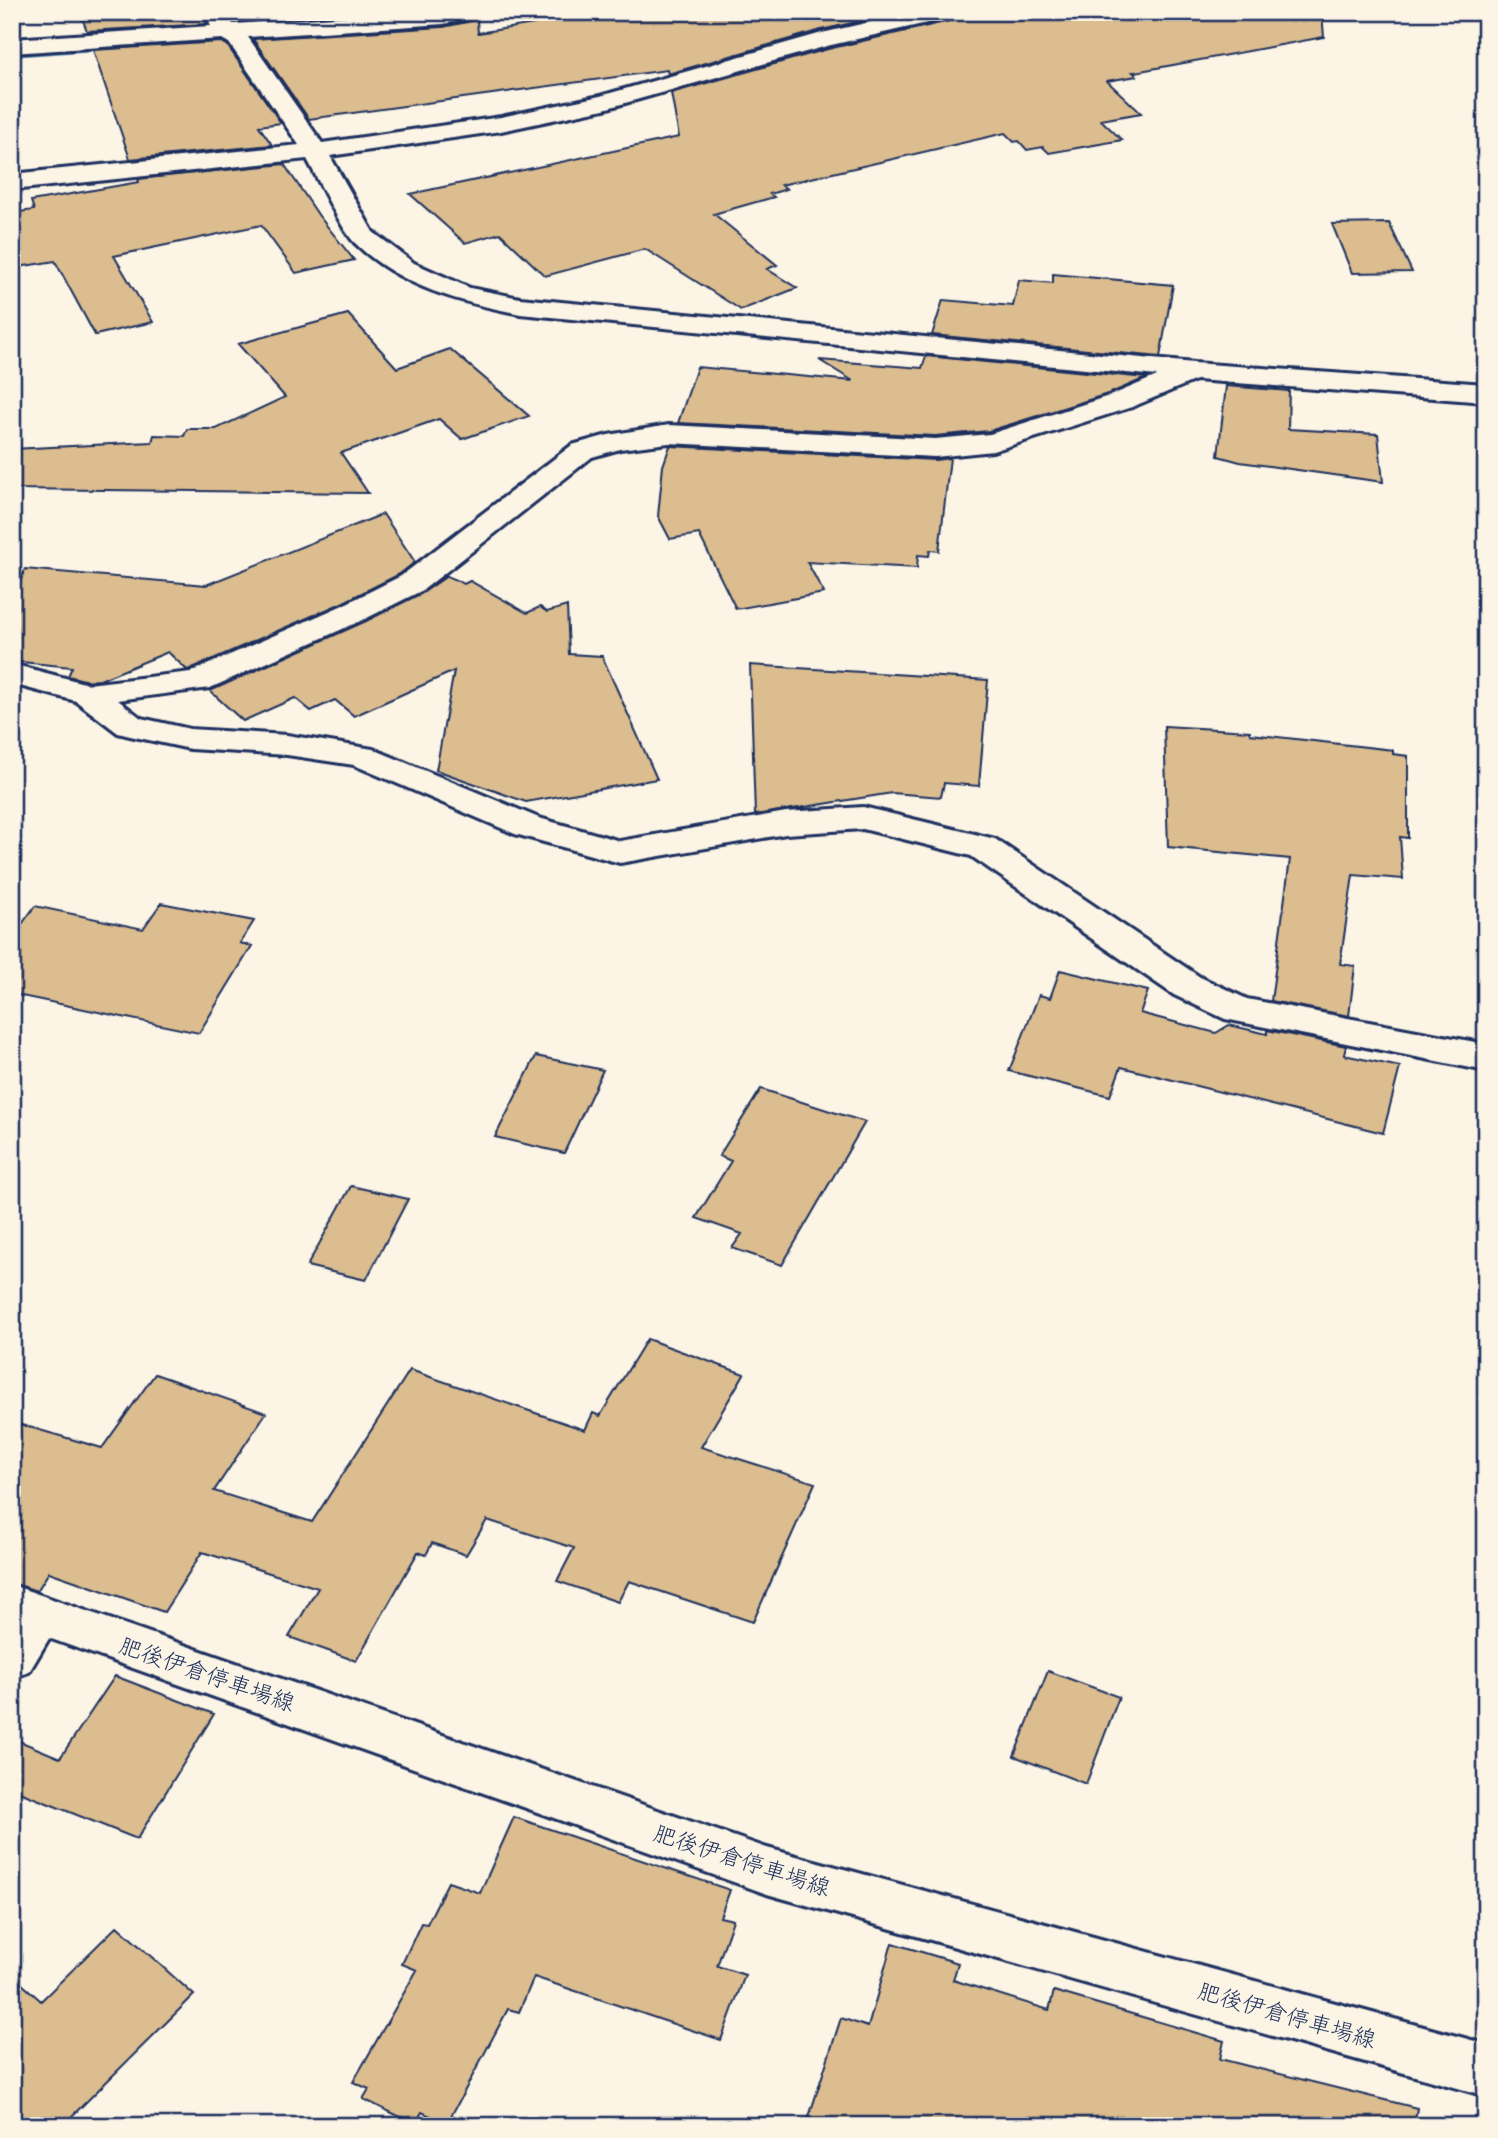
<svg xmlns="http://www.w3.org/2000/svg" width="1498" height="2138" font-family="'Patrick Hand','Klee One',sans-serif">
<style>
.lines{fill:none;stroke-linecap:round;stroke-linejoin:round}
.stream{fill:#6193b7;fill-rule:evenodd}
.building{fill:#dbbd8f;stroke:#1b2f5e;stroke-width:2}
.street-casing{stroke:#1b2f5e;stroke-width:6}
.secondary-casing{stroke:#1b2f5e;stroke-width:6}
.street{fill:#fcf5e5;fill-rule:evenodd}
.secondary{fill:#fcf5e5;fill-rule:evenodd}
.labels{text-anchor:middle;stroke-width:6;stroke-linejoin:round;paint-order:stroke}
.near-street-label{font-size:23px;fill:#1b2f5e;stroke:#fcf5e5}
</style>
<rect width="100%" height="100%" fill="#fcf5e5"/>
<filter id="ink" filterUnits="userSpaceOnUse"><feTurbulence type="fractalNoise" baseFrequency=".0143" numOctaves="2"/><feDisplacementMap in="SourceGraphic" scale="14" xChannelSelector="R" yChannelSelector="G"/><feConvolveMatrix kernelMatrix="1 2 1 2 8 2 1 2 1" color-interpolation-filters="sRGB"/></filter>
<g filter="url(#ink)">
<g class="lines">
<!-- stream -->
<path class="stream" d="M490 12H515L446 26 12 57V51L446 20Z"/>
</g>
<!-- building -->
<path class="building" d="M80 12H201L207 24 87 31Z
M229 12H368L234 21Z
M607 12H901L821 30 668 74 667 70 309 119 253 39 443 27 477 20 478 33Z
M958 12H1322L1324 37 1135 72H1133L1137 76 1107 81 1141 113 1101 120 1122 140 1049 153 1043 147 1027 150 1019 141 1014 142 1005 133 781 185 787 189 770 194 774 197 714 214 777 265 767 269 797 288 741 310 645 249 545 276 500 233 465 243 410 194 679 137 671 93 828 49 954 20Z
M221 42 227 45 281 123 259 126 272 145 130 159 93 50Z
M284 164 319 216 354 260 296 273 261 225 114 256 153 322 95 335 55 261 12 268V213L34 210 31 201 139 182 138 179Z
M1389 223 1412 272 1352 273 1332 224Z
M1053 274 1173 285 1160 357 932 335 943 300 1013 306 1019 280 1053 283Z
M348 314 397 368 450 349 529 416 462 439 439 419 341 453 368 493 12 489V449L152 442 154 435 184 436 187 429H216L285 397 238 344Z
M926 356 1146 378 1111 393 989 431 935 436 678 423 697 367 853 381 819 360 922 368Z
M1226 386 1289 391 1288 429 1378 434 1383 482 1240 462 1218 456Z
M670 446 935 460 950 458 939 551 930 550 929 556 918 555 917 568 807 562 824 593 736 609 699 534 670 539 658 516 663 466Z
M383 514 415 562 400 574 342 603 190 669 187 670 168 652 100 680 88 681 68 676 72 667 12 661V604L25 569 206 585Z
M447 576 464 584 470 581 527 613 540 607 547 612 567 606 569 654 602 656 657 779 526 802 436 770 454 671 354 716 335 700 311 711 295 698 243 721 210 691 366 621 424 592Z
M750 665 988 680 979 786 944 783 941 797 892 793 755 815Z
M1164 726 1250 731V734L1393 750V754L1408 756V838L1400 837 1403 879 1353 875 1340 964 1355 966 1349 1016 1271 1001 1290 859 1168 847Z
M161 903 254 921 240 943 252 946 199 1033 12 994V938L35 906 143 929Z
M1060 970 1148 991 1140 1013 1216 1033 1229 1025 1267 1034V1030L1346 1046 1344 1055 1400 1067 1383 1133 1121 1067 1110 1096 1009 1071 1039 995 1050 998Z
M536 1056 603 1070 564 1153 495 1137Z
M761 1089 865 1122 782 1265 732 1248 742 1234 696 1218 731 1161 719 1156Z
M351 1186 408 1199 366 1280 307 1266Z
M647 1339 744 1374 701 1447 815 1483 753 1622 629 1581 618 1602 557 1581 574 1548 487 1520 466 1555 432 1543 426 1555 418 1552 356 1661 289 1637 318 1588 202 1552 164 1612 49 1572 37 1591 12 1583V1422L102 1448 155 1374 266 1413 214 1491 312 1522 410 1370 585 1430 593 1413 600 1416Z
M1048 1671 1119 1697 1086 1784 1014 1756Z
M115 1676 214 1714 137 1839 12 1789V1738L60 1758Z
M514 1817 730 1890 720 1917 733 1920 717 1966 745 1975 721 2040 534 1977 519 2012 508 2009 447 2124 422 2112 415 2124 363 2099 369 2089 353 2082 417 1970 402 1964 421 1923 427 1924 448 1882 480 1893Z
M117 1926 194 1995 62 2126H12V1975L41 2001Z
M892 1943 958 1963 953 1980 1049 2010 1054 1991 1224 2041 1220 2059 1417 2108 1414 2126H806L841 2018 868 2027Z"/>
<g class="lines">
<defs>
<path id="street" d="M203 12H226L233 24 411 12H480L477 17 443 24 248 37 322 143 501 117 600 96 822 33 914 12H956L953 17 827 46 604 109 501 131 330 156 373 232 414 263 470 288 520 298 1194 363 1486 384V402L1196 380 1132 407 993 451 935 457 669 443 620 449 592 457 423 590 365 619 210 688 118 700 141 718 190 729 287 735 373 749 539 818 620 841 786 812 863 807 983 836 995 839 1200 977 1247 999 1486 1044V1071L1225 1019 1174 995 971 856 863 829 786 834 620 863 515 834 354 765 287 755 190 749 130 736 118 733 76 701 12 684V664L88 684 191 672 343 605 401 576 572 445 608 435 669 425 935 439 990 434 1112 395 1157 376 520 314C460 302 400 287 355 243 341 229 318 179 307 159L12 190V174L299 145 229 43 222 39 12 53V39L211 26Z
M40 1595 56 1601 63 1615 29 1672 12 1678V1618L24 1601Z"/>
<path id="secondary" d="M12 1585 767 1848 1486 2044V2096L767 1894 12 1625Z"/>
</defs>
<!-- street casing -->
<use href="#street" class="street-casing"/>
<!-- secondary casing -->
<use href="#secondary" class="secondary-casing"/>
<!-- street -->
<use href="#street" class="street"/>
<!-- secondary -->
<use href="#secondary" class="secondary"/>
</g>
</g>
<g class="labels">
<!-- near-street labels -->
<g class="near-street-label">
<text transform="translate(207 1674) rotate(19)" y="8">肥後伊倉停車場線</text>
<text transform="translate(742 1860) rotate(18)" y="8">肥後伊倉停車場線</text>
<text transform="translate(1287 2015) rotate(16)" y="8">肥後伊倉停車場線</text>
</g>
</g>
<!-- margin -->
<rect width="1498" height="2138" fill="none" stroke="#fcf5e5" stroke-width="42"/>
<rect x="21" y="21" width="1456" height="2096" fill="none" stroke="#1b2f5e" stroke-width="2.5" filter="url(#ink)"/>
</svg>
